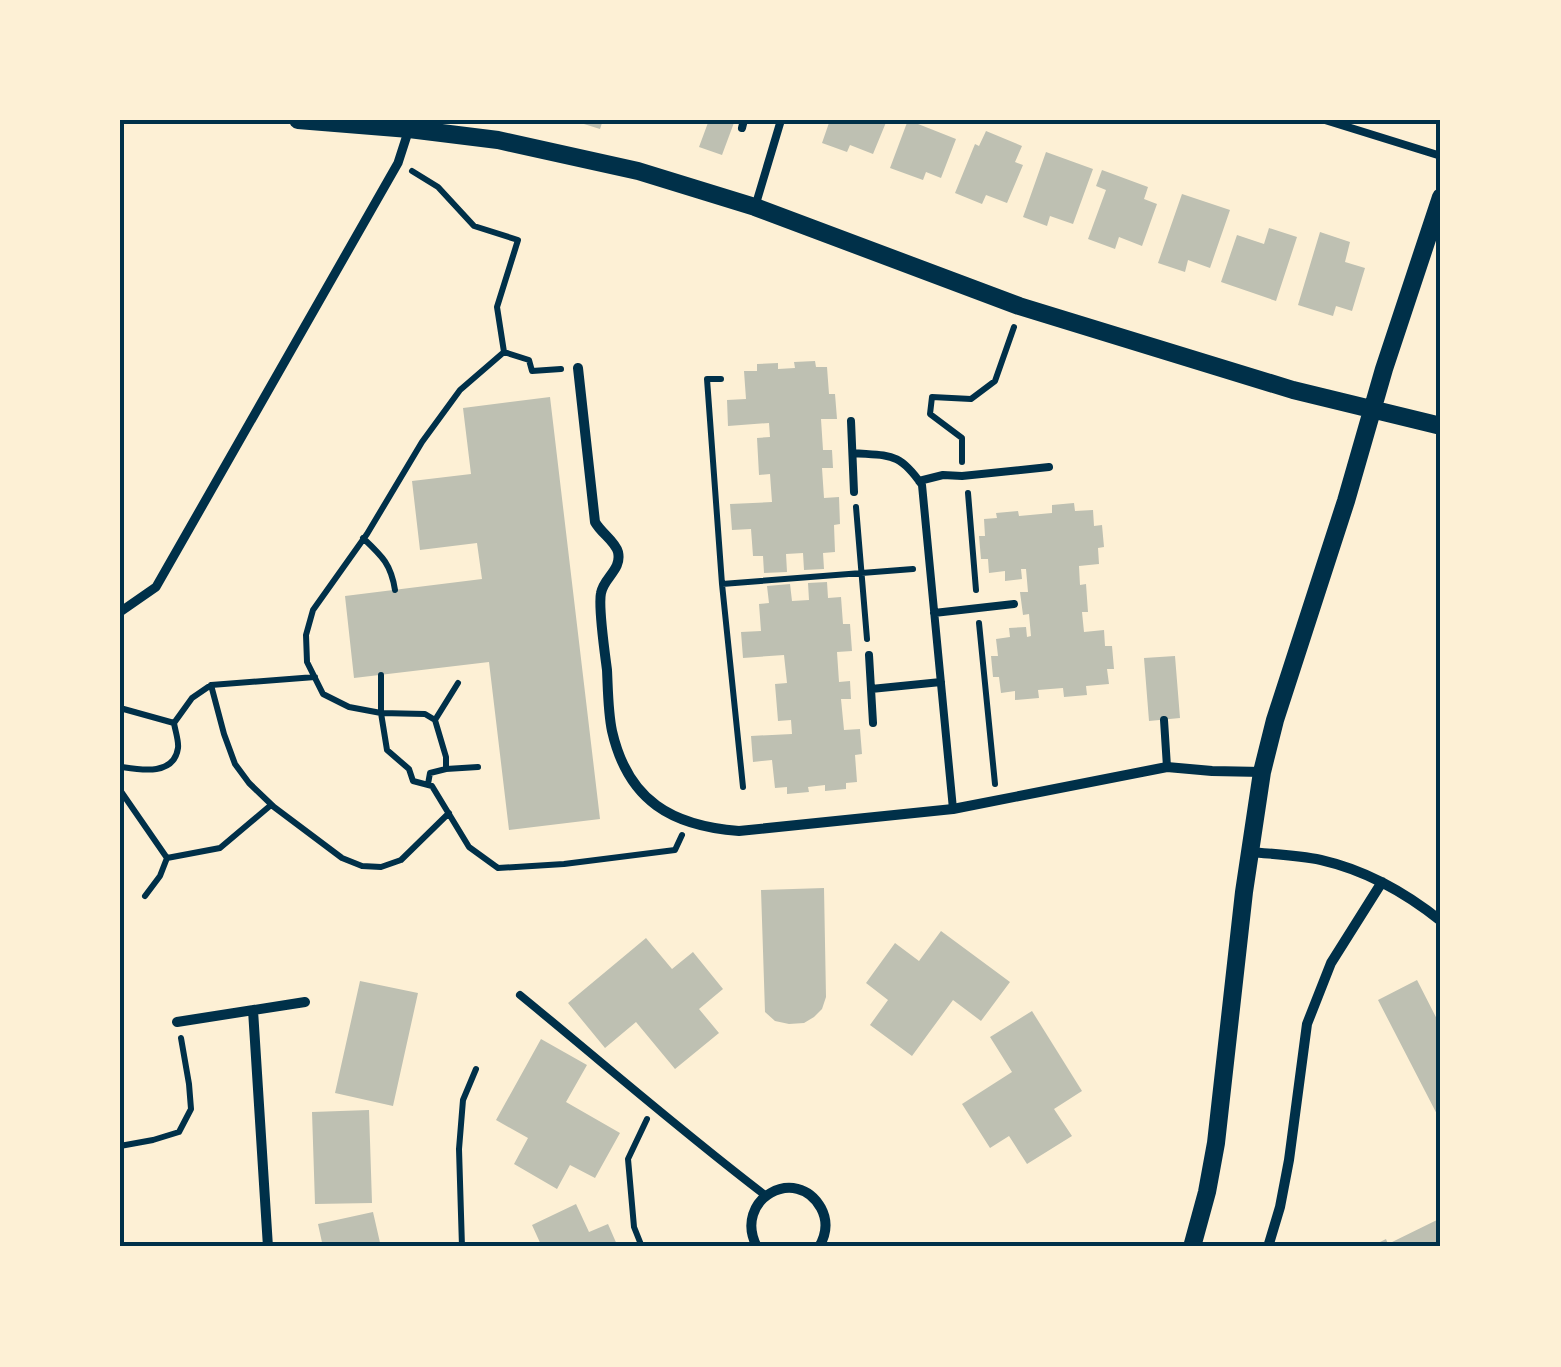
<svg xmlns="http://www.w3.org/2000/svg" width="1561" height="1367" font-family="Arial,sans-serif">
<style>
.building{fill:#bec0b2}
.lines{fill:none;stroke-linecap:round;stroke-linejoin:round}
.path{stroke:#003049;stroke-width:6}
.service{stroke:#003049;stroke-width:8}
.pedestrian{stroke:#003049;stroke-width:9}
.minor{stroke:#003049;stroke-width:10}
.tertiary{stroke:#003049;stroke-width:18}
.neatline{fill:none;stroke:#003049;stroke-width:4}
</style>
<rect width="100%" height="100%" fill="#fdf0d5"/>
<!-- building -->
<path class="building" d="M571 120H603L600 129Z
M709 120H735L722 155 699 147Z
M830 120H887L873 154 850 145 847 152 822 143Z
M908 120 956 139 941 178 926 172 923 180 890 168Z
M986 131 1022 146 1015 162 1023 165 1007 203 986 195 982 204 955 193 975 144 979 146Z
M1046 152 1093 169 1073 224 1050 216 1047 226 1023 217Z
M1102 170 1148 187 1144 199 1157 204 1142 246 1119 237 1115 249 1088 239 1106 190 1096 186Z
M1182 194 1230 210 1210 268 1188 260 1185 272 1158 263Z
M1269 228 1297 237 1276 301 1221 282 1237 235 1264 244Z
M1320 232 1350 242 1345 262 1365 268 1352 311 1336 306 1333 316 1298 305Z
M815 361 816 367H827L829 394H835L837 419H821L823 450H832L833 468H822L824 498 839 497 840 524 834 525 835 552 823 553 824 569 804 570 803 553 786 554 787 572 764 573 763 556H753L751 529 732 530 730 504 772 502 770 474 759 475 757 438 770 437 769 423 728 426 727 400 746 399 744 371H757V364L778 363V369L795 368 794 362Z
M550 397 600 819 509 830 489 662 354 678 345 596 482 579 477 543 420 550 412 481 471 474 463 408Z
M1074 503 1075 511 1093 510 1094 526 1102 525 1104 547 1098 548 1099 564 1079 566 1080 585 1086 584 1088 612H1082L1084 632 1104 630 1105 646H1112L1114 669H1107L1109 684 1086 686 1087 695 1064 697 1063 688 1038 690 1039 698 1015 700V691L1001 693 999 677H993L991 656H998L996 639 1010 637 1009 628 1026 627 1027 637 1031 636 1029 614 1023 615 1020 592H1028L1026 569H1021L1022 579 1005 581V571L989 573 988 559H981L979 536H985L984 519 997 518 996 513 1018 511 1019 516 1052 513V505Z
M827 582 828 598 841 597 843 624H850L852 651 837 652 839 682 850 681 851 699H841L844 730 860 729 862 754 855 755 857 782 846 783V789L825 791V785L808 787 809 792 787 794V787L775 788 772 760 753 762 751 736 792 734 791 720 778 721 775 684 787 683 784 655 743 658 741 632 761 631 759 604 769 603 767 586 790 584 792 601 809 600 808 583Z
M1175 656 1180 718 1149 721 1144 658Z
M824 888 826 997 822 1009 814 1017 804 1023 789 1024 775 1021 765 1012 761 890Z
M941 931 1010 982 981 1021 953 1000 912 1056 870 1025 888 1000 866 983 895 943 919 961Z
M646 938 672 969 693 952 723 989 699 1009 719 1033 675 1069 636 1022 605 1048 568 1003Z
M1417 980 1441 1027V1122L1378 1000Z
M360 981 418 993 393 1106 335 1093Z
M1032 1011 1082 1091 1054 1109 1072 1136 1027 1164 1009 1136 990 1148 962 1104 1012 1072 990 1037Z
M541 1039 587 1065 566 1102 620 1133 595 1178 570 1165 557 1189 514 1164 528 1138 496 1120Z
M369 1110 372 1203 315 1204 312 1112Z
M576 1204 589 1232 608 1224 618 1247H542L532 1225Z
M373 1212 381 1247H323L318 1224Z
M1441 1218V1247H1370L1386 1239 1388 1244Z"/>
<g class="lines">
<!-- path -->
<path class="path" d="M412 171 438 187 474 226 518 240 497 307 504 352 529 360 532 371 561 369
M504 352 460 390 422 442 367 534 313 610 306 635 307 662 323 694 349 707 381 713 387 750 409 769 413 781 432 786 469 847 498 868 564 864 675 850 682 835
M721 379H707L722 584 743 787
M962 462V438L930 414 932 397 971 399 995 381 1014 327
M968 493 976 590
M856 507 867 639
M363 538C382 556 391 564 395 590
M722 584 913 569
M979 623 995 784
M381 675V713L425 714 435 720 446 757V769L430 773 428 784
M211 685 224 734 235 764 249 783 274 807 342 858 362 866 381 867 401 860 449 813
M120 708 174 723 192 698 211 685 315 677
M435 720 458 683
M120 766V790L167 858 220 848 271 805
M122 767C141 770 174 776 178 748 179 741 175 730 174 723
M446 769 478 767
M145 896 160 876 167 858
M120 1146 153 1140 179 1132 191 1109 189 1084 181 1038
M462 1247 459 1149 463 1100 476 1069
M642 1247 634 1227 628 1159 647 1119"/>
<!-- service -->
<path class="service" d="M1325 120 1441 156
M742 128 744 120
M755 207 781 120
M851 421 854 492
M853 453C891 456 899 452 922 485L953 809
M919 481 943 475 962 476 1049 467
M934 613 1014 604
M869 655 873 723
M871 689 941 682
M1164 720 1167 767
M520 995C602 1062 681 1131 765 1195"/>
<!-- pedestrian -->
<path class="pedestrian" d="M120 612 156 587 398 163 409 129"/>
<!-- minor -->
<path class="minor" d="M578 368 595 522C601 533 615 541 618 552 622 570 604 577 601 593 598 607 605 654 607 670 608 690 608 712 612 731 628 801 672 826 739 831L953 809 1167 767 1212 771 1262 772
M1249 852C1273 854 1298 855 1321 860 1365 870 1406 893 1441 921
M253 1010 268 1247
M177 1022 305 1002
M757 1247C732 1199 797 1164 821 1208 828 1221 826 1235 819 1247
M1268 1247 1280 1207 1289 1160 1307 1024 1331 963 1382 882"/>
<!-- tertiary -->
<path class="tertiary" d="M298 120 409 129 498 140 638 171 755 207 1019 306 1293 390 1441 426
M1192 1247 1207 1192 1216 1143 1244 892 1262 772 1275 720 1346 501 1384 369 1441 197"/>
</g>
<!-- border -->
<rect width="1561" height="1367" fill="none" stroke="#fdf0d5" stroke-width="245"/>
<rect x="122" y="122" width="1316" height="1122" class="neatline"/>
</svg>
